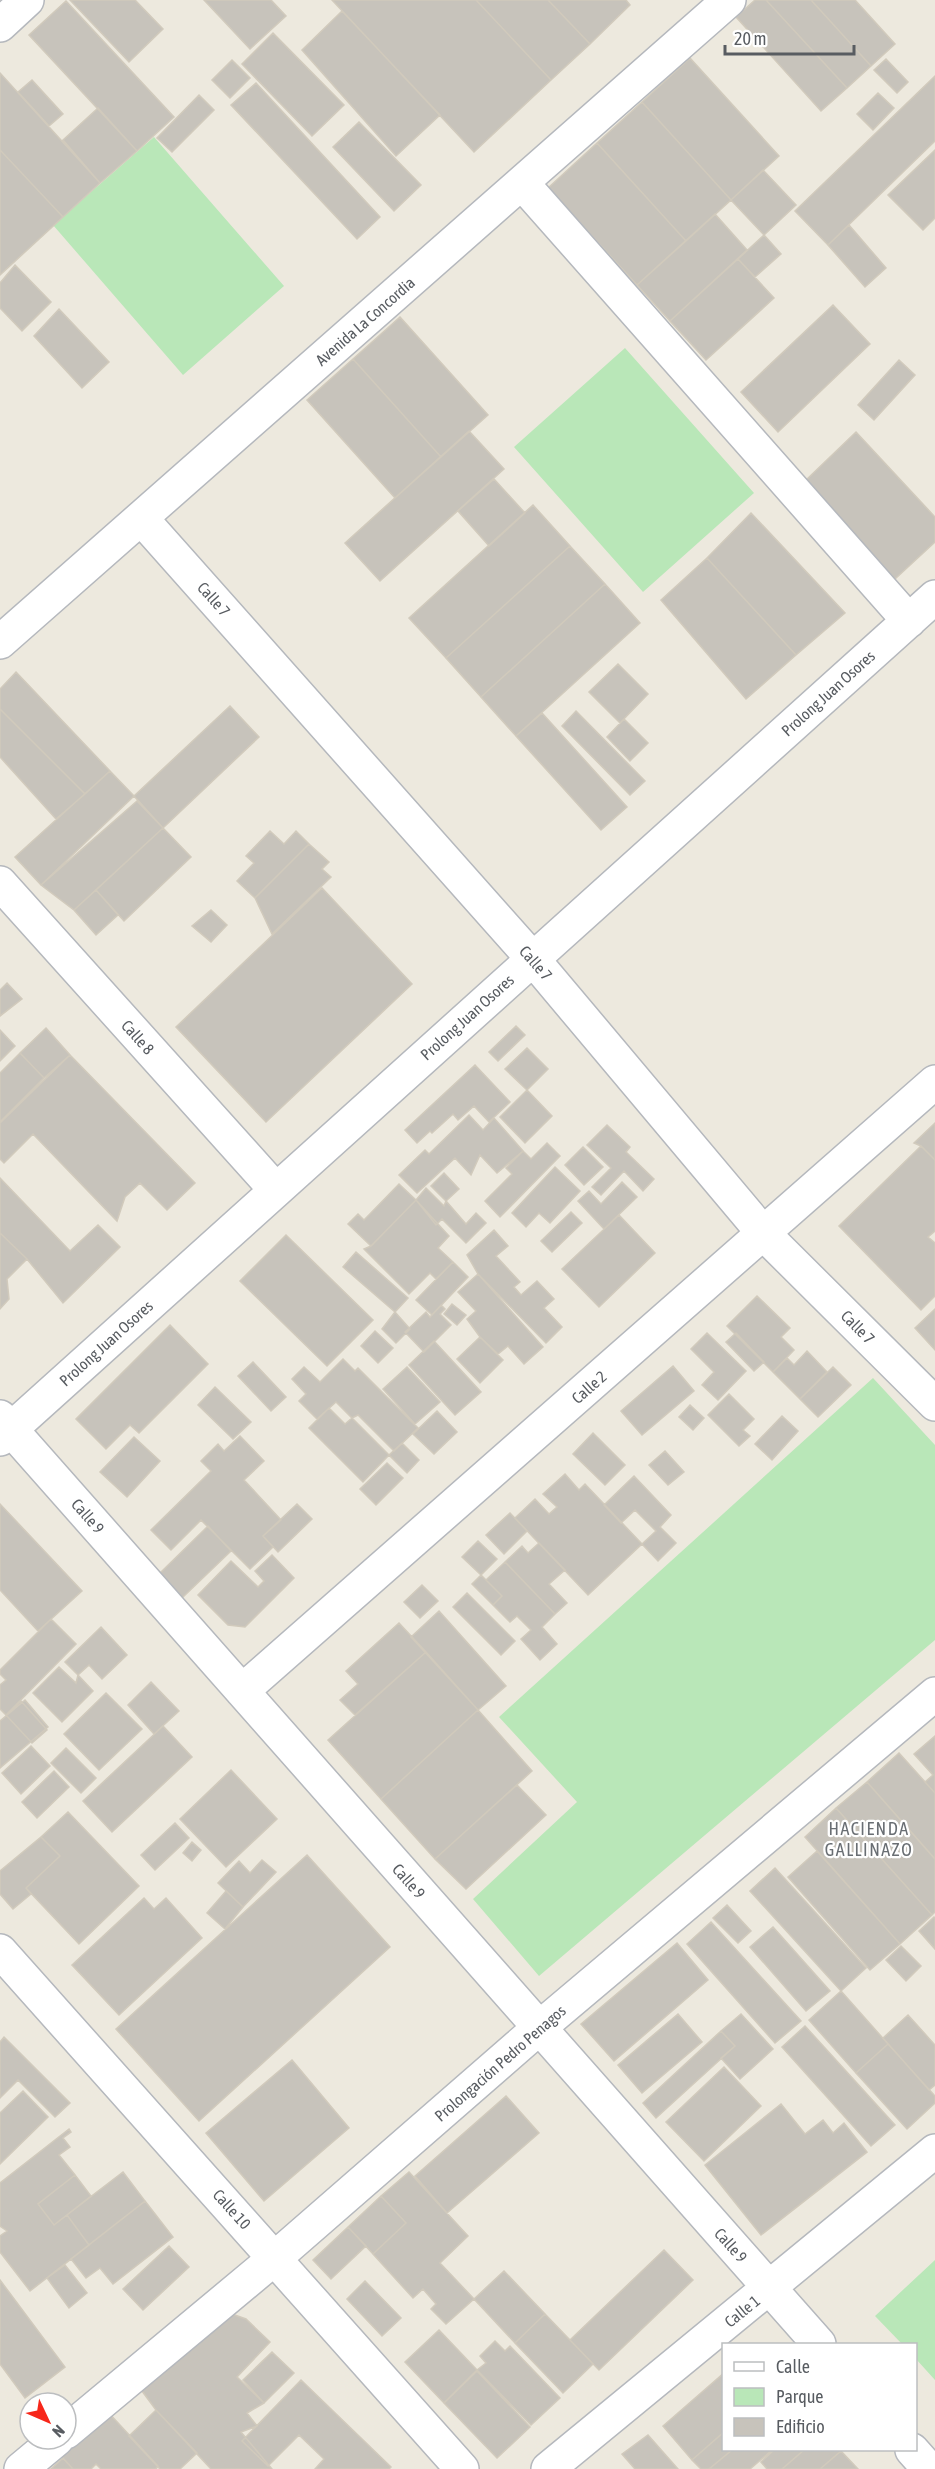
<svg xmlns="http://www.w3.org/2000/svg" width="935" height="2469" font-family="'Asap Condensed',sans-serif">
<style>
.green{fill:#b9e7b8}
.building{fill:#c7c3bb;stroke:#d1cabc;stroke-width:1.5}
.lines{fill:none;stroke-linecap:round;stroke-linejoin:round}
.minor-casing{stroke:#b5b8bd;stroke-width:36}
.minor{stroke:#fff;stroke-width:33}
.labels{text-anchor:middle;stroke-width:4.5;stroke-linejoin:round;paint-order:stroke}
.street-label{font-size:16px;fill:#585c61;stroke:#fff}
.neighbourhood-label{font-size:18px;letter-spacing:1.5px;fill:#696e73;stroke:#fff}
</style>
<rect width="100%" height="100%" fill="#ede9de"/>
<!-- green -->
<path class="green" d="M154 137 284 286 183 375 53 225Z
M625 348 754 493 643 592 514 447Z
M873 1378 935 1445V1640L539 1976 473 1899 577 1802 499 1717Z
M935 2260V2380L916 2359V2344H902L875 2316Z"/>
<!-- building -->
<path class="building" d="M70 0H135L163 29 129 62Z
M204 0H271L286 16 250 49Z
M332 0H476L551 80 474 152Z
M476 0H548L590 44 551 80Z
M548 0H626L630 5 590 44Z
M755 0H766L847 88 821 111 736 17Z
M766 0H811L871 66 847 88Z
M811 0H855L895 44 871 66Z
M66 1 174 117 137 151 29 35Z
M342 11 440 115 396 156 302 50Z
M273 33 344 105 312 136 242 64Z
M690 58 779 156 731 200 642 102Z
M886 59 908 82 897 93 874 70Z
M232 60 250 78 230 98 212 80Z
M0 73 100 183 63 217 0 150Z
M935 76V141L828 245 795 211Z
M32 80 63 114 49 126 18 92Z
M256 83 380 217 357 239 231 105Z
M878 93 894 108 873 130 857 114Z
M199 95 214 110 172 152 157 138Z
M642 102 731 200 686 241 597 143Z
M98 108 137 151 100 183 63 140Z
M359 122 421 185 394 211 333 147Z
M597 143 686 241 637 285 548 188Z
M0 150 63 217 0 275Z
M935 150V218L923 230 888 195Z
M763 170 796 205 764 235 731 200Z
M715 214 747 250 670 321 637 285Z
M849 225 886 268 865 287 828 245Z
M764 235 781 254 755 277 738 259Z
M738 259 774 298 706 360 670 321Z
M15 265 51 302 22 331 0 308V283Z
M833 305 870 344 778 432 741 392Z
M59 309 109 362 82 388 34 336Z
M400 317 488 415 441 457 353 359Z
M353 359 441 457 395 498 307 400Z
M899 360 915 375 874 420 858 405Z
M469 431 504 469 380 581 345 543Z
M856 432 935 517V542L895 579 805 481Z
M494 479 525 513 489 546 458 511Z
M533 505 570 546 446 658 409 618Z
M751 513 845 613 796 655 707 558Z
M570 546 605 584 481 697 446 658Z
M707 558 796 655 746 699 661 600Z
M605 584 640 623 516 736 481 697Z
M618 664 648 694 620 723 589 692Z
M16 672 110 771 85 794 0 709V689Z
M230 706 259 737 163 828 134 796Z
M0 709 85 794 56 819 0 757Z
M576 711 645 781 630 795 562 726Z
M542 713 627 807 601 830 516 736Z
M624 719 648 743 630 761 607 737Z
M110 771 134 796 41 885 15 857Z
M137 801 163 828 74 910 41 885Z
M163 828 191 857 124 921 96 890Z
M270 831 284 844 296 831 309 844 255 898 237 881 254 863 246 856Z
M309 844 329 862 322 869 331 877 272 934 255 898Z
M322 888 412 984 266 1122 176 1027Z
M96 890 118 915 96 935 74 910Z
M211 910 227 925 211 942 192 926Z
M7 983 22 999 0 1016V990Z
M516 1026 525 1035 498 1061 489 1052Z
M46 1028 70 1055 44 1078 20 1053Z
M0 1030 15 1046 0 1061Z
M527 1048 548 1069 527 1090 505 1069Z
M20 1053 44 1078 0 1122V1073Z
M70 1055 195 1183 167 1210 140 1183 125 1197 117 1221 33 1134 4 1163 0 1159V1123Z
M475 1065 510 1102 489 1122 474 1106 458 1120 453 1114 432 1133 430 1131 417 1143 405 1130Z
M527 1090 552 1116 525 1143 500 1117Z
M469 1115 483 1130 494 1118 523 1151 497 1173 480 1155 471 1175 455 1158 417 1193 399 1175 425 1150 429 1154Z
M935 1123V1160L921 1146 914 1143Z
M607 1125 630 1147 626 1152 654 1179 643 1191 624 1171 601 1195 592 1187 611 1168 587 1145Z
M547 1143 560 1156 500 1217 485 1201 512 1174 506 1168 523 1151 531 1159Z
M921 1146 935 1160V1231L928 1237 935 1243V1296L921 1310 839 1226Z
M583 1147 603 1167 584 1185 565 1165Z
M555 1167 580 1191 550 1223 539 1213 526 1227 512 1213Z
M444 1173 459 1189 446 1201 431 1186Z
M0 1178 70 1251 98 1225 120 1247 63 1303 27 1259 0 1233Z
M622 1182 637 1197 604 1229 578 1201 589 1191 601 1204Z
M399 1184 416 1200 371 1246 348 1224 358 1214 364 1220Z
M426 1188 444 1206 446 1201 466 1224 476 1213 486 1223 466 1243 442 1219 436 1225 416 1200Z
M416 1200 449 1236 438 1248 453 1262 436 1279 430 1273 409 1294 364 1249 371 1246Z
M571 1212 582 1223 552 1252 541 1241Z
M619 1215 655 1253 599 1307 562 1269Z
M494 1230 508 1246 496 1256 520 1282 514 1287 521 1295 537 1281 554 1299 544 1308 562 1327 546 1343 478 1274 467 1255Z
M0 1233 27 1259 7 1279 9 1299 0 1309Z
M286 1235 373 1320 327 1366 240 1281Z
M356 1252 408 1298 395 1312 343 1267Z
M453 1262 468 1277 432 1315 416 1300Z
M478 1274 543 1347 524 1364 508 1346 498 1354 480 1337 467 1319 476 1311 458 1292Z
M757 1296 790 1328 781 1337 794 1350 773 1372 727 1326Z
M452 1304 466 1315 457 1325 444 1314Z
M441 1305 445 1309 440 1314 451 1325 424 1352 405 1332 426 1312 430 1317Z
M935 1309V1350L915 1328Z
M395 1312 410 1329 396 1343 382 1329Z
M170 1325 208 1364 139 1433 130 1425 106 1449 76 1419Z
M375 1331 393 1348 378 1363 361 1346Z
M707 1333 746 1371 718 1400 702 1385 714 1372 691 1349Z
M736 1333 764 1362 754 1371 726 1342Z
M480 1337 503 1360 480 1383 457 1359Z
M434 1341 481 1392 455 1415 409 1365Z
M807 1351 827 1372 800 1399 773 1372 787 1358 794 1365Z
M343 1359 355 1371 358 1368 418 1428 394 1451 358 1415 352 1418 336 1402 317 1419 299 1401 306 1394 292 1379 304 1367 320 1382Z
M253 1362 286 1397 271 1411 238 1376Z
M673 1366 694 1391 642 1435 621 1411Z
M407 1367 440 1402 415 1424 383 1389Z
M833 1367 851 1385 818 1417 800 1399Z
M215 1387 251 1422 233 1439 198 1405Z
M729 1394 754 1419 743 1430 750 1436 739 1446 708 1415Z
M690 1405 704 1418 693 1430 679 1417Z
M329 1408 345 1424 352 1418 389 1455 363 1482 309 1428Z
M437 1411 457 1432 434 1454 413 1434Z
M782 1416 798 1431 772 1460 755 1444Z
M593 1433 625 1465 605 1485 573 1454Z
M240 1436 264 1461 244 1480 281 1520 263 1536 273 1547 250 1569 201 1520 171 1550 151 1530 211 1471 201 1461 218 1444 224 1451Z
M134 1437 160 1461 127 1497 100 1472Z
M402 1443 419 1460 407 1473 389 1455Z
M665 1451 684 1472 668 1485 649 1465Z
M387 1463 403 1478 376 1505 360 1489Z
M565 1474 579 1490 585 1484 642 1544 588 1595 515 1518 535 1499 549 1514 557 1507 543 1494Z
M634 1476 671 1515 660 1527 676 1543 658 1561 642 1544 656 1531 635 1510 621 1523 604 1505Z
M0 1504 82 1591 38 1631 0 1590Z
M297 1504 312 1519 278 1552 263 1536Z
M510 1513 527 1531 504 1554 486 1535Z
M208 1526 231 1551 182 1598 159 1574Z
M478 1541 497 1559 481 1575 462 1557Z
M539 1543 565 1570 549 1584 567 1603 555 1614 505 1562 522 1546 528 1553Z
M272 1555 294 1578 245 1627 228 1625 198 1595 231 1561 258 1587 264 1581 255 1571Z
M505 1562 555 1614 542 1627 557 1644 540 1660 521 1639 531 1630 517 1616 510 1622 493 1605 502 1596 486 1580Z
M481 1575 502 1596 493 1605 472 1584Z
M422 1585 438 1601 420 1618 404 1602Z
M467 1593 515 1641 501 1655 453 1607Z
M439 1611 506 1686 478 1710 411 1637Z
M51 1619 76 1644 6 1715 0 1709V1685L6 1680 0 1674V1670Z
M399 1623 426 1652 355 1715 340 1700 358 1684 346 1671Z
M101 1627 127 1655 102 1679 89 1665 78 1675 65 1662Z
M426 1652 478 1710 381 1799 328 1740Z
M59 1667 76 1683 78 1675 93 1691 62 1722 33 1693Z
M151 1682 179 1711 154 1734 128 1705Z
M106 1693 142 1729 99 1770 64 1734Z
M25 1700 48 1727 0 1768V1721Z
M21 1701 47 1730 32 1743 6 1715Z
M478 1710 532 1771 435 1859 381 1799Z
M163 1726 192 1757 112 1832 83 1801Z
M935 1736V1793L925 1782 933 1775 914 1754Z
M31 1746 50 1766 21 1794 2 1773Z
M66 1748 96 1778 81 1793 51 1763Z
M899 1753 935 1793V1859L867 1782Z
M231 1770 277 1819 226 1867 180 1819Z
M54 1771 69 1787 37 1818 22 1802Z
M867 1782 935 1859V1912L932 1915 836 1808Z
M517 1785 546 1815 466 1889 435 1859Z
M836 1808 932 1915 900 1944 805 1837Z
M68 1812 139 1886 79 1944 26 1888 60 1856 41 1837Z
M175 1823 189 1838 155 1870 141 1855Z
M41 1837 60 1856 26 1888 31 1894 13 1909 0 1894V1871Z
M192 1842 201 1850 192 1861 183 1853Z
M817 1851 900 1944 870 1970 788 1877Z
M307 1855 390 1947 199 2121 116 2029Z
M262 1860 276 1872 243 1907 218 1883 239 1861 250 1873Z
M775 1868 866 1968 841 1991 750 1891Z
M226 1891 243 1907 225 1929 207 1913Z
M144 1898 154 1909 166 1898 202 1938 119 2015 72 1965Z
M727 1905 751 1931 738 1943 713 1918Z
M934 1917 935 1918V1949L919 1931Z
M711 1922 801 2021 775 2043 687 1944Z
M773 1927 830 1991 806 2011 750 1947Z
M677 1943 708 1980 614 2061 581 2024Z
M901 1946 921 1966 906 1981 886 1960Z
M841 1991 888 2044 856 2073 809 2020Z
M678 2014 702 2042 642 2093 618 2065Z
M741 2014 773 2049 740 2079 721 2058 735 2046 721 2031Z
M908 2015 935 2045V2085L929 2090 883 2038Z
M805 2026 895 2125 871 2146 782 2047Z
M721 2031 735 2046 656 2118 643 2103Z
M4 2037 70 2103 55 2117 18 2080 0 2098V2042Z
M888 2044 935 2096V2103L907 2129 856 2073Z
M292 2060 349 2128 264 2201 206 2133Z
M724 2067 761 2106 704 2161 666 2122Z
M23 2091 48 2117 0 2164V2113Z
M506 2096 539 2133 447 2213 415 2176Z
M781 2104 805 2134 823 2120 833 2133 844 2123 867 2152 761 2235 705 2165Z
M69 2129 71 2132 63 2138 70 2147 59 2155 75 2175 38 2204 54 2225 67 2215 89 2245 30 2291 0 2252V2236L7 2231 0 2226V2183Z
M123 2172 145 2201 89 2245 67 2215Z
M409 2172 468 2236 440 2263 474 2299 446 2324 431 2309 436 2304 423 2289 413 2298 373 2254 406 2223 381 2196Z
M75 2175 91 2196 54 2225 38 2204Z
M381 2196 406 2223 373 2254 348 2227Z
M145 2201 173 2237 113 2284 100 2268 86 2278 71 2259Z
M348 2227 366 2246 331 2279 313 2260Z
M169 2246 189 2267 143 2310 123 2289Z
M664 2250 693 2280 599 2370 570 2340Z
M65 2265 87 2293 69 2308 47 2278Z
M504 2271 545 2314 515 2343 474 2299Z
M0 2280 65 2367 25 2398 0 2364Z
M365 2281 401 2318 382 2336 347 2299Z
M232 2314 246 2319 270 2342 237 2377 264 2403 247 2413 257 2426 241 2432 272 2469H211L156 2410 142 2391Z
M545 2314 593 2364 563 2393 515 2343Z
M439 2330 477 2370 444 2403 405 2362Z
M495 2341 505 2351 510 2346 560 2398 531 2425 477 2370 486 2363 480 2356Z
M272 2352 294 2373 264 2403 243 2380Z
M477 2371 530 2427 497 2458 444 2403Z
M724 2373V2432L692 2460 663 2426Z
M301 2380 391 2467 389 2469H315L324 2459 299 2435 268 2466 242 2441Z
M156 2410 197 2453 180 2469H160L129 2436Z
M107 2411 158 2466 156 2469H101L96 2464 91 2469H73L60 2455Z
M724 2432V2450H732L709 2469H701L692 2460Z
M648 2435 678 2469H635L622 2454Z
M732 2450H772L750 2469H709Z
M774 2450H804L782 2469H767L761 2462Z
M804 2450H840L841 2451 820 2469H782Z
M841 2451 858 2469H820Z
M63 2458 73 2469H51Z"/>
<g class="lines">
<defs>
<path id="minor" d="M0 25 27 0
M522 183 909 621
M141 518 532 958 764 1234 935 1404
M0 642 729 0
M0 883 276 1190
M0 1417 819 2344
M0 1439 935 597
M242 1691 935 1082
M0 1951 462 2469
M66 2432 275 2258 539 2028 935 1694
M912 2450 929 2469
M21 2469 57 2439
M548 2469 935 2151"/>
</defs>
<!-- minor casing -->
<use href="#minor" class="minor-casing"/>
<!-- minor -->
<use href="#minor" class="minor"/>
</g>
<g class="labels">
<!-- street labels -->
<g class="street-label">
<text transform="translate(365 321) rotate(-41)" y="6">Avenida La Concordia</text>
<text transform="translate(214 599) rotate(48)" y="6">Calle 7</text>
<text transform="translate(828 693) rotate(-42)" y="6">Prolong Juan Osores</text>
<text transform="translate(536 963) rotate(49)" y="6">Calle 7</text>
<text transform="translate(467 1017) rotate(-42)" y="6">Prolong Juan Osores</text>
<text transform="translate(138 1037) rotate(48)" y="6">Calle 8</text>
<text transform="translate(858 1327) rotate(45)" y="6">Calle 7</text>
<text transform="translate(106 1343) rotate(-42)" y="6">Prolong Juan Osores</text>
<text transform="translate(589 1387) rotate(-41)" y="6">Calle 2</text>
<text transform="translate(88 1516) rotate(49)" y="6">Calle 9</text>
<text transform="translate(409 1881) rotate(49)" y="6">Calle 9</text>
<text transform="translate(500 2063) rotate(-41)" y="6">Prolongación Pedro Penagos</text>
<text transform="translate(232 2209) rotate(48)" y="6">Calle 10</text>
<text transform="translate(731 2245) rotate(48)" y="6">Calle 9</text>
<text transform="translate(742 2311) rotate(-39)" y="6">Calle 1</text>
</g>
<!-- neighbourhood labels -->
<g class="neighbourhood-label">
<text x="869" y="1835">HACIENDA<tspan x="869" dy="21">GALLINAZO</tspan></text>
</g>
</g>
<!-- legend -->
<rect x="722" y="2343" width="195" height="108" fill="#ffffff" stroke="#bcbec0" stroke-width="1.5"/>
<rect x="734" y="2362" width="30" height="9" fill="#ffffff" stroke="#bcbec0" stroke-width="1.5"/>
<text x="776" y="2373" font-size="18" fill="#585c61">Calle</text>
<rect x="734" y="2388" width="30" height="18" fill="#b9e7b8" stroke="#bcbec0" stroke-width="1.5"/>
<text x="776" y="2403" font-size="18" fill="#585c61">Parque</text>
<rect x="734" y="2418" width="30" height="18" fill="#c7c3bb" stroke="#bcbec0" stroke-width="1.5"/>
<text x="776" y="2433" font-size="18" fill="#585c61">Edificio</text>
<!-- north arrow -->
<g transform="translate(48 2421) rotate(134)"><circle r="28" fill="#ffffff" stroke="#bcbec0" stroke-width="1.5"/>
<path d="M0-4.5L10 22L0 15L-10 22Z" fill="#f7271a"/>
<text y="-9" font-size="16" font-weight="bold" text-anchor="middle" fill="#585c61">N</text>
</g>
<!-- scale -->
<path d="M725 45v9h129v-9" fill="none" stroke="#585c61" stroke-width="3"/>
<text x="734" y="45" font-size="18" fill="#585c61" stroke="#ffffff" stroke-width="4.5" paint-order="stroke">20 m</text>
</svg>
